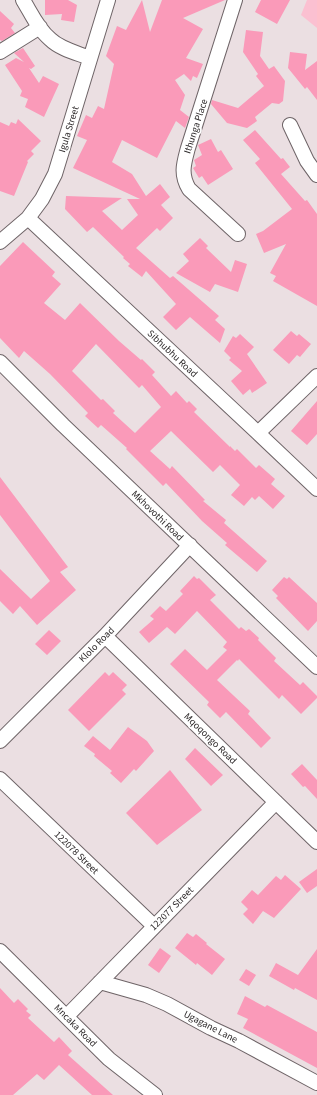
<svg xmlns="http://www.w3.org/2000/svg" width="317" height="1095" font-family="'Source Sans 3',sans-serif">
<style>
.green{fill:#fbc0d1}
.building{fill:#fa9ab9;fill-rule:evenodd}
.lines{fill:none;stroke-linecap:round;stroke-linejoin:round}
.minor-casing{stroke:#6e6467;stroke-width:16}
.minor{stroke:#fff;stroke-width:14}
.labels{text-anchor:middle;stroke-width:3.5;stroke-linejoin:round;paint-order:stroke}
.street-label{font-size:10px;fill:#2f2b2c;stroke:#fff}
</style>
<rect width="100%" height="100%" fill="#ebdfe2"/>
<!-- green -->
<path class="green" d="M307 0H317V28L301 15Z"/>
<!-- building -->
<path class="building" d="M45 0H68L77 5 74 22 61 20 62 14 45 15Z
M142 0 150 32 162 0H225L183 18 203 29 186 58 203 64 197 78 193 76 191 81 184 74 175 80 185 95 180 110 189 117 185 128 176 121 157 158 122 140 112 162 132 174 146 196 160 184 170 197 161 205 173 218 160 231 157 228 136 248 170 278 173 276 219 316 215 320 225 329 220 343 190 317 176 330 163 317 176 304 146 271 142 277 128 266 130 264 123 258 124 257 93 227 87 232 65 209 66 196 122 198 102 211 122 230 138 215 127 199H140L73 168 87 140 77 136 86 115 92 118 98 106 104 109 114 64 106 56 117 26 126 30Z
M261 0H290L277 24 255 12Z
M0 11 14 24 11 28 15 33 2 41 0 40Z
M246 30 263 32 260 56 269 69 274 66 285 81 283 101 279 104 272 103 255 117 257 121 247 128 227 123 211 104 212 100 238 108 264 86 256 76 258 74 243 52Z
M23 48 35 66 31 69 29 68 39 83 43 76 59 84 44 117 25 107 28 99 20 96 22 91 5 65 16 58 24 62 14 53Z
M290 52 307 54 305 70 317 61V100L307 87 305 89 288 68Z
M18 119 41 141 31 151 34 154 27 161 28 162 14 196 0 191V122L9 126 11 122 16 124Z
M255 130 281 159 283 158 290 167 281 174 305 201 307 200 317 214V306L273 281 276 276 270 273 286 244 264 253 256 234 263 231 292 209 255 163 260 159 243 140Z
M211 139 218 152 221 150 233 169 208 185 202 176 199 178 193 168 196 166 194 160 202 155 198 145Z
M200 238 208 246 206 248 231 272 235 260 247 264 238 292 215 284 210 292 176 273 189 261 183 254Z
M23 242 55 272 52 276 61 284 44 303 65 320 80 303 119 341 141 360 142 359 155 372 152 375 171 396 176 391 187 403 189 401 197 409 194 412 230 447V446L235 451 237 449 256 468 259 465 275 479 271 484 285 496 273 509 259 496 255 500 252 497 244 506 231 495 240 485 220 465 213 472 171 431 150 451 170 469 172 466 205 500 203 501 226 520 224 523 267 561 257 572 225 545 227 543 202 521 166 483 163 486 126 449 127 448 101 425 98 428 85 416 88 413 50 374 24 351 19 358 0 338V266ZM96 344 139 388 142 385 161 407 135 433 113 413 115 411 103 399 101 400 72 371Z
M291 331 297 336 299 334 311 344 300 357 297 355 289 364 273 350Z
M240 334 254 347 247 354 267 383 252 393 250 389 243 395 231 381 242 371 229 360 231 358 224 351 233 336 236 338Z
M317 401V434L307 445 291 431Z
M0 477 68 567 60 572 76 590 37 625 20 606 13 614 0 601V569L31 599 50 581 0 515Z
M194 576 197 579 199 578 216 595 210 600 239 629 241 627 246 631 249 629 259 638 258 640 276 658 274 661 300 685 303 682 317 696V698L301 714 282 695 279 699 239 659 238 661 237 660 217 680 250 711 248 714 271 738 261 748 226 712 220 718 207 705 209 702 170 664 185 649 207 670 227 650 223 647 227 642 197 611 175 634 167 627 149 643 139 632 154 619 150 616 160 606 166 611 183 594 180 591Z
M284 577 287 579 289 577 317 603V621L308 631 276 598 278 596 272 590Z
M49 630 61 641 47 655 35 644Z
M105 672 109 676 113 672 127 685 122 690 126 694 89 731 68 710Z
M128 727 147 741 154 751 136 771 134 769 121 783 110 773 112 771 94 756 95 754 84 746 93 736 110 750Z
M195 748 223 775 211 786 185 759Z
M302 764 317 780V799L305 786 303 787 291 774Z
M170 770 202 810 157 845 126 813Z
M317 869V886L307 893 299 882Z
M285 875 301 889 274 918 263 911 253 924 243 914 248 909 241 902 252 890 258 895 276 876 281 880Z
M187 933 193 937 196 934 207 943 206 944 225 959 212 975 197 963 196 965 175 948Z
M160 948 171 956 159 973 148 965Z
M317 949V1000L295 988 294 990 269 976 276 963 298 975Z
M246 969 256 975 249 986 239 980Z
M0 988 14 1003 18 999 28 1009 26 1011 31 1015 28 1018 54 1042 59 1037 72 1051 68 1055 113 1095H92L59 1065 44 1080 37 1074 13 1095H0Z
M245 996 265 1007 267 1005 317 1032V1068L243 1028 248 1019 237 1014Z"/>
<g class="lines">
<defs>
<path id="minor" d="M23 0C31 13 38 29 50 39 60 49 77 53 90 58
M235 0 188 148C184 163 180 174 189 189L238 234
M0 52 40 27
M290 125 307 161 317 175
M28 218 258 433 317 489
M0 242 28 218 42 199 55 174 108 0
M0 362 63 425 317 667
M258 433 317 376
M105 636 317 842
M0 741 105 636 190 545
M0 779 154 926
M0 951 109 1059 155 1095
M100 982 146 995 167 1004 211 1028 239 1041 317 1083
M67 1016 276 802"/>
</defs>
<!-- minor casing -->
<use href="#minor" class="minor-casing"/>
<!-- minor -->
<use href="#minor" class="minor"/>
</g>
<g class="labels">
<!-- street labels -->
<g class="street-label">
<text transform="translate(195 126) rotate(-72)" y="4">Ithunga Place</text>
<text transform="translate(68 129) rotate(-73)" y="4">Igula Street</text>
<text transform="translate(173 353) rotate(43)" y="4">Sibhubhu Road</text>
<text transform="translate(158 515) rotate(44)" y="4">Mkhovothi Road</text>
<text transform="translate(96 644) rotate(-45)" y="4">Klolo Road</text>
<text transform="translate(211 738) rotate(44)" y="4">Mqoqongo Road</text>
<text transform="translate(77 852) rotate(44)" y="4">122078 Street</text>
<text transform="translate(171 908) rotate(-45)" y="4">122077 Street</text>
<text transform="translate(76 1025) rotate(45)" y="4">Mncaka Road</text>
<text transform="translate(211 1026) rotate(27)" y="4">Ugagane Lane</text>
</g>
</g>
</svg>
